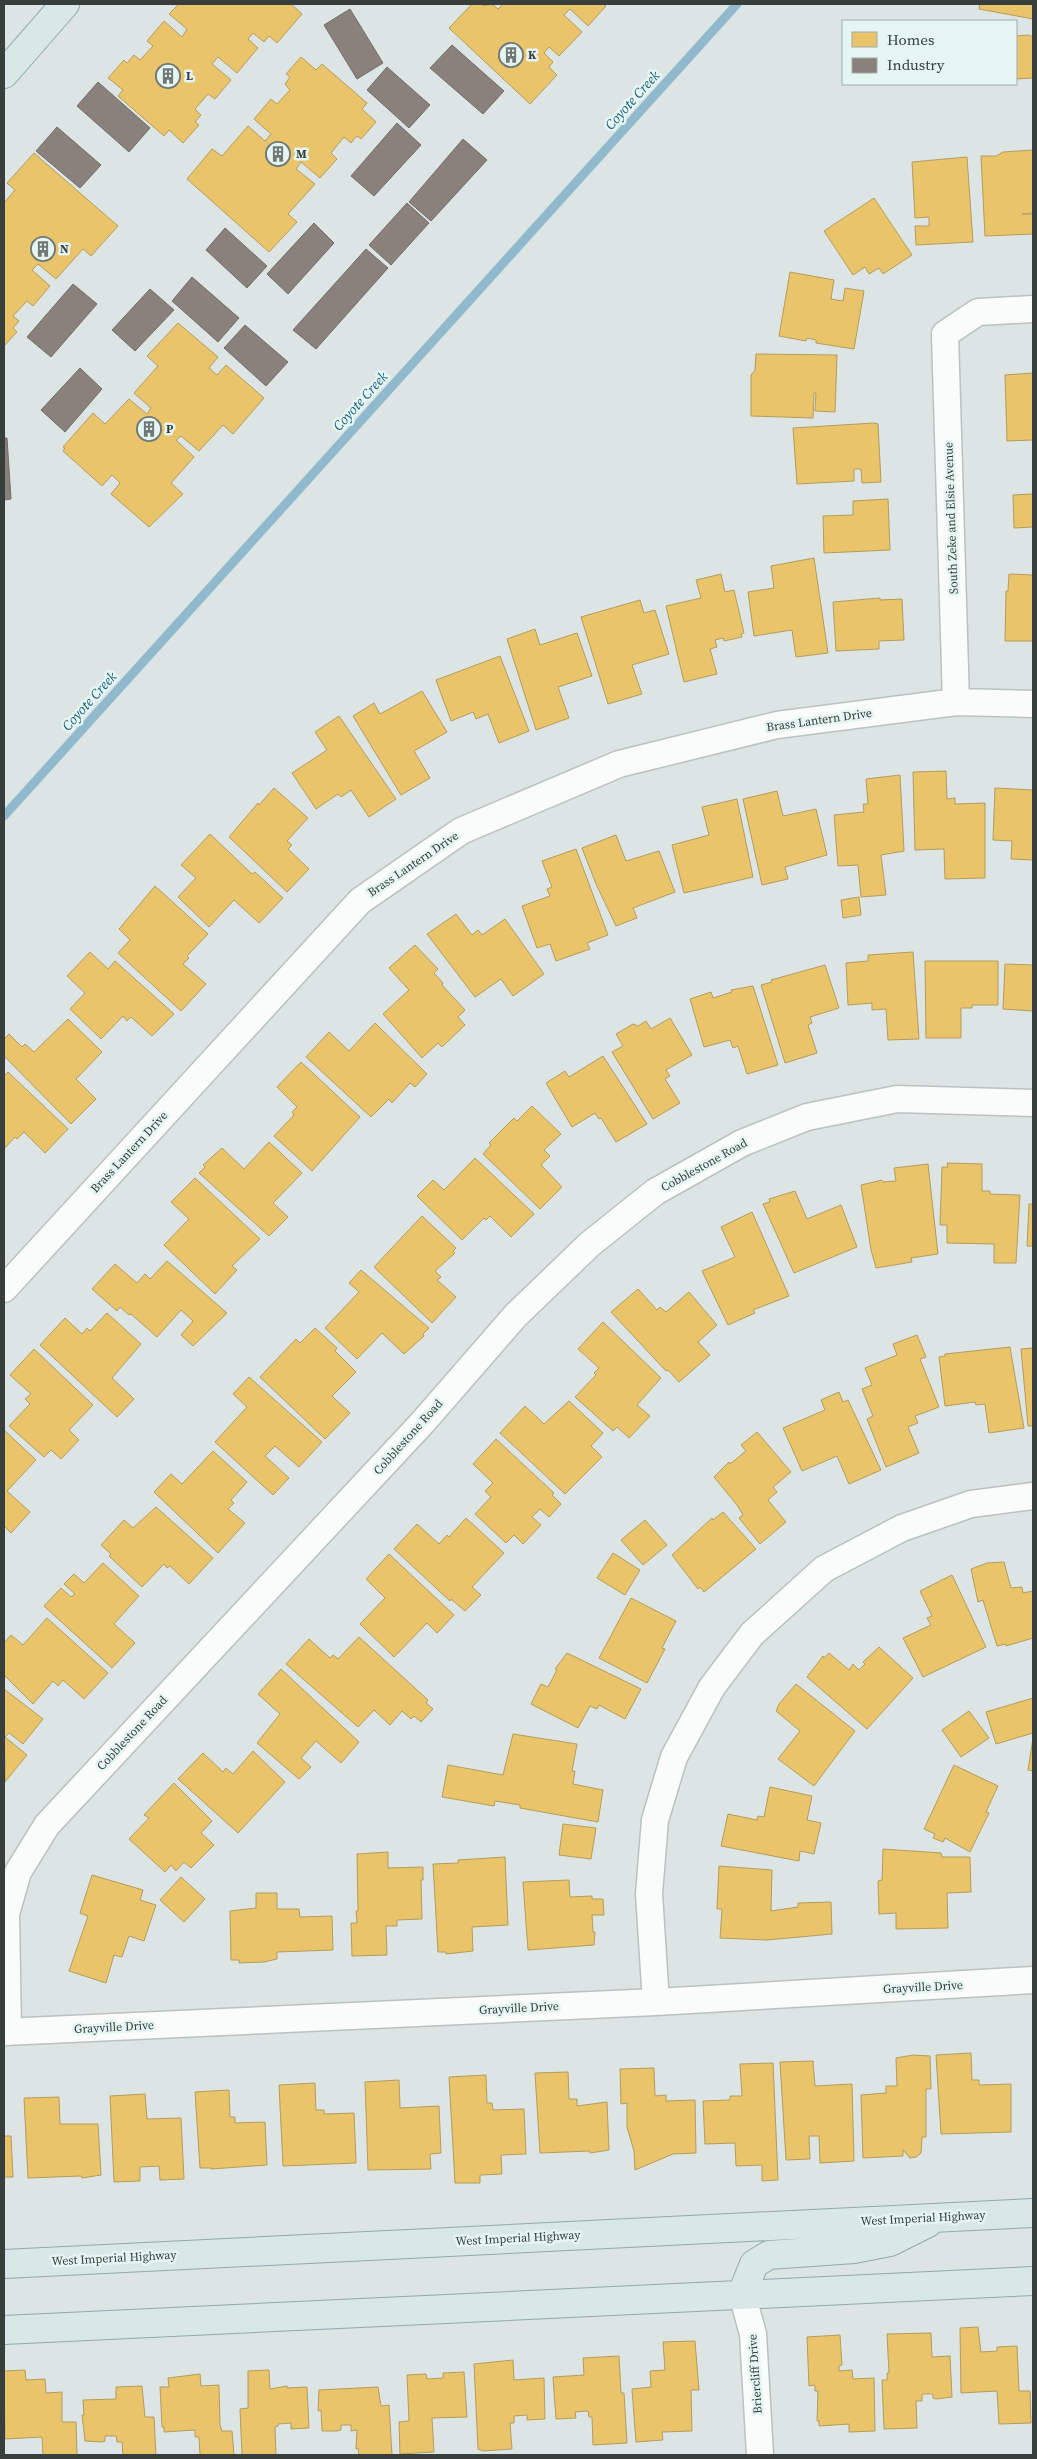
<svg xmlns="http://www.w3.org/2000/svg" width="1037" height="2459" font-family="'Source Serif 4',serif">
<style>
.homes{fill:#e9c46a;stroke:#b49c5c}
.industry{fill:#8a817c;stroke:#716d69}
.lines{fill:none;stroke-linecap:round;stroke-linejoin:round}
.stream{stroke:#90b9cd;stroke-width:9}
.street-casing{stroke:#bac2c0;stroke-width:29}
.primary-casing{stroke:#90aaab;stroke-width:30}
.street{stroke:#fafbfb;stroke-width:26}
.primary{stroke:#d9e7e7;stroke-width:28}
.labels{text-anchor:middle;stroke-width:5;stroke-linejoin:round;paint-order:stroke}
.poi-label{font-size:12px;font-weight:bold;fill:#373e3c;stroke:#e5f6f2;text-anchor:start}
.street-label{font-size:12px;fill:#373e3c;stroke:#e5f6f2}
.water-label{font-size:14px;font-style:italic;fill:#185c7a;stroke:#e5f6f2}
</style>
<rect width="100%" height="100%" fill="#dce5e3"/>
<!-- homes -->
<path class="homes" d="M179 4H291L302 14 277 43 269 36 264 42 253 33 248 39 258 48 237 73 218 57 212 64 231 80 215 99 208 94 195 109 201 115 195 122 199 125 183 143 169 130 164 136 118 96 123 90 108 78 124 60 127 63 134 55 140 60 153 46 147 41 164 21 182 37 187 29 169 14Z
M472 4H481L483 6 492 4 498 9 503 4H603L606 6 588 26 570 9 564 15 582 32 559 56 549 47 544 53 553 62 549 67 557 75 530 104 449 28Z
M980 4H1033V19L979 9Z
M1029 35 1033 37V78L1016 79V36Z
M301 57 316 70 322 64 367 103 362 109 376 122 361 139 357 136 351 143 344 137 331 153 337 159 320 178 301 162 296 169 315 184 288 214 297 222 269 252 187 179 212 149 222 156 248 126 265 141 271 134 254 119 271 99 277 104 290 90 285 84 290 77 286 74Z
M1033 150V213L1022 214H1033V234L985 236 981 156H996L1003 152Z
M34 153 118 226 91 256 83 249 56 279 38 264 32 270 50 286 33 306 27 301 13 316 19 321 13 328 17 332 4 346V203L15 190 7 183Z
M967 157 973 242 916 245 915 226H929V217L915 218 912 162Z
M874 198 912 255 883 274 879 268 869 274 865 267 853 275 824 231Z
M790 272 834 280 831 299 843 301 845 288 864 291 854 349 816 343V340L807 338 806 341 779 336Z
M178 323 218 357 209 368 217 375 226 365 264 398 233 434 223 425 199 451 181 436 176 440 194 457 171 483 183 494 149 527 111 494 120 483 112 475 102 486 63 451 65 448 63 447 93 413 105 424 129 399 147 414 151 408 134 393 158 366 147 356Z
M756 354 837 355 835 412 815 411 816 393H814L813 418 751 416V375L755 370Z
M1033 373V440L1007 441 1005 375Z
M874 423 878 424 881 482 862 483 861 469H854V481L797 484 793 428Z
M1033 494V527L1014 528 1013 495Z
M888 499 890 550 824 553 823 516 853 515V501Z
M814 558 828 653 796 657 792 630 754 636 748 592 774 588 771 566Z
M721 574 725 592 734 590 744 633 741 634 742 637 724 641 723 638 715 640 717 647 710 649 717 674 684 682 666 606 701 598 696 580Z
M1009 574 1033 575V641H1005L1006 591H1008Z
M880 598V600L902 599 904 640 879 641V649L836 651 833 602Z
M640 600 644 613 655 610 669 654 632 665 642 694 608 704 581 617Z
M535 629 540 645 577 633 592 676 558 687 569 718 536 730 507 639Z
M500 656 529 731 499 743 488 714 476 719 473 712 451 721 436 680Z
M422 691 447 732 414 751 430 778 401 795 353 716 374 703 380 714Z
M339 716 396 799 369 817 351 790 341 797 338 794 316 809 292 773 327 750 315 732Z
M946 771 947 799 955 798V804L985 803V878L945 879 944 849 915 850 913 772Z
M900 775 904 851 881 855 886 895 861 897 858 865 838 866 834 815 864 812 863 804H868L866 779Z
M1033 778V860L1011 859 1012 841 993 840 995 788 1033 790Z
M274 788 308 818 287 841 292 845 288 849 309 869 287 892 229 837 258 803 259 805Z
M777 791 783 816 816 809 827 855 785 867 788 879 762 885 743 799Z
M737 799 753 877 684 893 672 845 709 835 702 807Z
M210 834 252 874 255 872 283 898 259 923 234 900 209 927 178 897 196 878 181 865Z
M616 835 626 861 659 851 675 892 633 908 637 918 616 926 596 884 582 848Z
M576 849 608 935 587 943 590 949 556 961 550 944 537 948 522 906 550 896 547 889 552 887 542 861Z
M155 886 208 934 187 956 189 958 183 964 206 984 181 1011 118 953 130 940 119 929Z
M859 897 861 915 843 918 841 900Z
M456 914 472 935 478 930 482 935 505 919 544 974 513 996 501 979 475 997 427 934Z
M415 945 438 969 434 973 443 983 442 985 465 1010 458 1017 465 1025 442 1047 438 1043 422 1058 383 1014 409 990 389 968Z
M90 952 108 969 115 961 174 1014 152 1036 131 1017 127 1021 123 1016 101 1039 70 1009 85 993 67 976Z
M913 952 919 1039 888 1040 886 1009 872 1010V1003L848 1005 846 963 868 961V955Z
M925 961H998V1005H972V1008H961V1038H926Z
M1005 964 1033 965V1011L1003 1009Z
M825 965 839 1008 810 1017 812 1023 808 1025 817 1053 785 1063 761 985 772 982 771 980Z
M753 986 778 1065 747 1074 738 1046 733 1048 730 1040 704 1047 690 999 711 992 713 998 732 992 731 990Z
M670 1018 692 1055 666 1070 670 1076 665 1079 680 1103 653 1119 612 1052 623 1046 616 1034 633 1024 638 1026 646 1021 651 1029Z
M68 1019 102 1052 76 1079 96 1099 71 1124 4 1056V1039L9 1034 22 1047 25 1044 34 1052Z
M375 1023 427 1074 415 1087 410 1083 392 1103 389 1099 371 1117 306 1057 329 1032 349 1051Z
M603 1056 647 1124 616 1142 601 1118 599 1119 595 1113 572 1127 546 1083 565 1071 569 1077Z
M301 1062 360 1117 312 1171 274 1136 294 1115 292 1112 297 1107 277 1087Z
M8 1072 68 1129 45 1153 24 1132 17 1139 15 1137 4 1149V1076Z
M532 1106 561 1134 544 1150 550 1156 541 1165 562 1187 540 1209 483 1154 491 1145 489 1143 514 1118 517 1121Z
M269 1142 302 1173 273 1203 288 1217 269 1236 199 1173 205 1167 203 1165 222 1148 244 1169Z
M475 1158 534 1214 511 1237 490 1216 486 1220 484 1218 462 1240 417 1196 433 1180 444 1190Z
M947 1163 982 1164V1191H990V1194L1020 1195 1016 1263H994V1244L947 1243V1225H940L942 1167H948Z
M928 1164 938 1254 911 1258 912 1262 876 1268 871 1250 861 1185 882 1180 883 1182 896 1181 894 1168Z
M195 1178 260 1239 232 1266 237 1270 215 1294 164 1245 189 1219 171 1202Z
M795 1191 807 1219 841 1205 857 1247 794 1273 763 1204 770 1202 769 1199Z
M1029 1204H1033V1246H1027Z
M752 1212 789 1296 753 1310 755 1313 728 1325 702 1271 735 1257 721 1227Z
M422 1216 456 1248 453 1251 455 1253 435 1271 441 1277 437 1280 456 1297 432 1323 374 1267Z
M167 1261 227 1313 193 1346 181 1335 193 1321 181 1310 157 1337 131 1314 129 1315 120 1307 117 1311 92 1289 115 1264 137 1283 145 1274 150 1279Z
M361 1270 429 1328 423 1334 424 1336 404 1354 382 1333 357 1359 325 1328 359 1292 349 1283Z
M638 1289 657 1310 660 1307 666 1312 689 1292 717 1325 698 1342 710 1355 679 1382 668 1370 666 1371 611 1312Z
M107 1313 141 1344 112 1378 134 1399 117 1417 40 1345 65 1318 82 1334 87 1328 90 1331Z
M603 1322 661 1378 637 1405 650 1416 629 1438 617 1427 613 1431 575 1397 596 1375 594 1373 599 1368 578 1349Z
M315 1328 337 1348 335 1351 356 1372 332 1396 350 1413 325 1439 260 1377 296 1339 300 1343Z
M917 1335 926 1357 920 1359 939 1407 915 1416 918 1423 908 1427 919 1453 886 1467 867 1419 873 1416 862 1389 872 1385 865 1368 897 1355 893 1344Z
M1010 1347 1024 1428 989 1433 985 1404 976 1405 975 1402 945 1406 939 1357 945 1356V1354Z
M1033 1348V1426H1028L1021 1349Z
M34 1349 93 1405 69 1430 79 1440 61 1459 51 1450 44 1457 9 1426 30 1404 25 1399 31 1394 10 1375Z
M249 1377 322 1442 299 1467 275 1446 265 1456 289 1478 273 1495 215 1442 247 1407 233 1394Z
M839 1392 843 1402 848 1400 881 1470 849 1484 837 1456 802 1471 783 1428 825 1410 821 1400Z
M569 1401 603 1433 591 1446 602 1457 565 1494 500 1433 525 1406 544 1424Z
M4 1430 36 1460 7 1491 30 1512 11 1533 4 1526Z
M757 1432 791 1472 773 1487 777 1492 768 1500 786 1522 760 1544 739 1518 743 1515 737 1505 714 1477 729 1462 730 1464 746 1451 741 1445Z
M496 1439 554 1493 552 1495 561 1504 549 1517 540 1509 532 1517 541 1525 523 1544 514 1535 506 1543 475 1514 491 1497 485 1491 493 1483 473 1464Z
M213 1451 247 1482 231 1500 234 1503 228 1509 245 1523 218 1553 154 1492 171 1474 182 1484Z
M156 1507 213 1558 189 1584 170 1566 167 1568 164 1564 142 1587 109 1556 111 1554 101 1545 124 1520 133 1528Z
M723 1512 756 1549 704 1592 700 1587 698 1589 672 1555 712 1518 713 1520Z
M466 1518 504 1553 472 1587 481 1595 465 1611 451 1599 450 1601 394 1549 417 1524 439 1544 447 1535 449 1537Z
M645 1520 667 1545 643 1565 621 1540Z
M613 1553 640 1570 625 1595 597 1578Z
M389 1554 454 1615 437 1633 427 1623 394 1657 360 1624 385 1598 366 1579Z
M1004 1562 1011 1588 1022 1587 1023 1593 1033 1591V1638L1006 1646V1644L997 1646 983 1600 978 1602 971 1569 987 1563Z
M103 1563 139 1596 114 1624 135 1643 112 1668 44 1606 61 1588 71 1597 75 1594 64 1584 74 1574 84 1583Z
M952 1575 986 1647 923 1677 903 1638 931 1625 927 1618 932 1616 920 1591Z
M631 1598 676 1621 662 1648 665 1649 647 1683 599 1658Z
M47 1618 108 1673 84 1699 63 1680 58 1686 53 1681 33 1704 4 1675V1643L11 1635 23 1645Z
M359 1637 428 1700 426 1703 433 1709 421 1722 414 1716 411 1719 402 1711 390 1725 374 1710 358 1727 286 1664 309 1639 330 1658 333 1655 338 1659Z
M879 1647 913 1678 867 1729 807 1677 823 1656 824 1658 829 1653 849 1670 853 1664 859 1670 865 1664 863 1662Z
M567 1653 641 1689 625 1719 599 1705 597 1709 590 1706 578 1728 531 1704 541 1684 548 1687 557 1670 555 1669Z
M281 1669 359 1742 341 1763 316 1741 301 1758 311 1767 299 1779 257 1743 280 1714 258 1694Z
M796 1684 855 1731 814 1786 778 1759 800 1731 776 1711 779 1704Z
M4 1689 43 1719 23 1744 9 1733 5 1737 27 1755 5 1782Z
M1033 1698V1733L996 1744 986 1712Z
M969 1711 989 1738 961 1757 942 1730Z
M513 1734 577 1744 572 1771H575L573 1784 603 1790 598 1822 520 1808V1805L495 1801 494 1806 442 1797 448 1765 503 1775Z
M1033 1738V1771L1028 1770Z
M253 1751 285 1782 238 1833 178 1779 203 1753 223 1772 226 1768 233 1774Z
M954 1765 998 1786 986 1812 989 1813 970 1852 945 1838 943 1842 933 1838 935 1834 924 1829Z
M174 1783 212 1821 201 1833 214 1845 191 1868 184 1862 176 1871 171 1865 165 1872 129 1839 149 1818 144 1815Z
M770 1787 812 1796 807 1820 821 1823 814 1854 800 1851 799 1861 721 1846 728 1814 757 1820 758 1816 764 1817Z
M563 1824 596 1828 591 1859 559 1855Z
M883 1849 941 1853 942 1857H970L971 1892 947 1893 948 1928 896 1929V1913L879 1914 878 1881 882 1880Z
M388 1852V1868L423 1867V1880H421L422 1919 397 1920V1926H386L387 1955 352 1956 351 1923H357L356 1911H358L357 1854Z
M505 1857 508 1925 472 1927 473 1951 446 1954V1952H438L433 1864 458 1863V1860Z
M719 1866 772 1870 771 1911 798 1907V1903L831 1902 832 1934 767 1940 720 1938 722 1909H717Z
M92 1875 143 1890 140 1900 156 1905 144 1941 129 1936 122 1957 114 1955 106 1983 69 1971 88 1916 80 1913Z
M181 1877 205 1899 184 1922 160 1900Z
M569 1880 570 1897 592 1896V1899H603L604 1915H592L593 1932H595L594 1945 528 1950 523 1882Z
M256 1893H277V1909H299L300 1917 332 1916 333 1950 277 1952V1959L264 1962 239 1963V1960H231L230 1911 256 1908Z
M971 2053 972 2080H979V2085L1011 2084V2132L941 2134 936 2055Z
M913 2055 930 2056 931 2089H926V2137H922L921 2153 916 2157 910 2158 903 2150V2156L863 2158 861 2095 886 2093V2086H897L896 2058Z
M813 2061 815 2086 852 2084 854 2161 820 2163 819 2136H809L810 2159 786 2160 780 2062Z
M773 2063 778 2180 762 2181V2165L736 2166 735 2143 705 2144 703 2101 730 2100V2096H742L740 2064Z
M654 2068 655 2096 666 2095V2101L695 2100 696 2153 673 2154 635 2170 634 2151 627 2127V2103L621 2104 620 2069Z
M568 2072 569 2099H577V2106L607 2102 609 2150 590 2153V2151L540 2153 535 2073Z
M486 2075 487 2103H492L493 2110 524 2109 526 2154 501 2155 502 2174 480 2175V2183H455L449 2077Z
M399 2080 400 2108 439 2106 441 2153 430 2154 431 2169 368 2170 365 2082Z
M315 2083 316 2110H324V2114L354 2113 356 2163 283 2166 279 2085Z
M229 2090 230 2117H235V2123L265 2122 267 2165 211 2169V2168H200L195 2092Z
M145 2094 147 2119 181 2118 184 2179 160 2180 159 2166 140 2167V2181L114 2182 110 2096Z
M59 2097 60 2124H98L101 2175 82 2178 81 2176 28 2178 24 2098Z
M4 2136H11L13 2177H4Z
M978 2327 981 2352 997 2351V2347L1017 2346 1019 2391H1030L1031 2423 999 2424 997 2391 961 2393 960 2328Z
M931 2333 932 2357 950 2356 952 2397 936 2399 933 2398V2394H922V2401H916L917 2428 884 2429 882 2380H887V2373H889L887 2334Z
M840 2335 842 2365 839 2366V2371L852 2370 853 2379 874 2378 875 2431 849 2432V2424L819 2426V2421H817L818 2391H815V2385L809 2386 807 2337Z
M695 2341 699 2390H691L692 2431 662 2432 663 2440 636 2442 632 2389 651 2387 650 2371 665 2370 663 2342Z
M619 2356 621 2393H624L627 2443 593 2445 592 2417H589L588 2411 575 2412 576 2418 556 2419 553 2377 584 2375 583 2358Z
M513 2360 514 2380 544 2378 545 2419 527 2420V2415L514 2416V2423H510L512 2449 483 2451 478 2449 474 2364Z
M25 2370 26 2380 45 2379 46 2393 62 2392V2422H76L77 2455H43L42 2437 5 2439 4 2371Z
M269 2370 270 2389 287 2386V2388L307 2387 309 2428 291 2429V2423L278 2424V2426L275 2427 276 2455H242L240 2409 248 2408V2371Z
M464 2372 467 2417 432 2418 434 2452 400 2454 399 2422 409 2421 407 2375 426 2374 427 2379 443 2378V2373Z
M200 2374 201 2386 219 2385 220 2425 222 2431H232L234 2455H200L199 2437H195V2430L164 2432V2427H162L160 2387H169L168 2378Z
M142 2386 145 2417H154L156 2455H123L122 2442H117L116 2436H105V2441L102 2442 85 2441 82 2415H84L83 2400 116 2399V2387Z
M378 2387 381 2406 389 2405 392 2455H359L358 2448 356 2449 357 2430 351 2431V2425H341V2430L337 2431H322L321 2410 318 2411 319 2390Z"/>
<!-- industry -->
<path class="industry" d="M350 9 383 63 357 79 324 25Z
M452 45 504 91 483 114 430 68Z
M387 67 430 105 409 128 367 90Z
M98 82 150 128 129 152 77 106Z
M397 123 421 145 374 196 351 176Z
M57 127 101 165 80 188 36 151Z
M463 139 487 160 431 221 409 202Z
M407 203 429 223 391 265 369 245Z
M314 223 334 243 288 294 267 274Z
M225 228 267 266 247 288 206 250Z
M366 249 388 268 316 349 293 330Z
M192 277 239 318 218 342 172 301Z
M73 284 97 304 51 357 27 337Z
M150 289 174 310 135 351 112 330Z
M245 325 288 362 266 386 224 348Z
M80 368 102 389 65 432 41 410Z
M4 438H7L11 499 4 500Z"/>
<g class="lines">
<!-- stream -->
<path class="stream" d="M4 816 737 4"/>
<defs>
<path id="street" d="M956 702 945 334 978 312 1033 309
M4 1289 360 901 461 831 619 764 777 725 956 702 1033 704
M656 2002 649 1894 655 1820 674 1757 712 1687 752 1634 824 1569 902 1528 971 1504 1033 1496
M4 2032 656 2002 1033 1980
M8 2032 6 1914 18 1872 47 1825 423 1422 516 1315 590 1244 655 1192 742 1143 807 1117 897 1099 1033 1103
M742 2294 753 2334 760 2455"/>
<path id="primary" d="M4 74 65 4
M4 2264 1033 2213
M742 2294 754 2264 769 2255 854 2249 890 2242 928 2223
M4 2330 1033 2281"/>
</defs>
<!-- street casing -->
<use href="#street" class="street-casing"/>
<!-- primary casing -->
<use href="#primary" class="primary-casing"/>
<!-- street -->
<use href="#street" class="street"/>
<!-- primary -->
<use href="#primary" class="primary"/>
</g>
<!-- icons -->
<defs>
<symbol id="building-ring" viewBox="-11 -11 22 22"><circle r="9.5" fill="#e5f6f2" stroke="#717876" stroke-width="1.5"/><path d="M-4-6H4V6H1V3H-1V6H-4ZM-2.5-4.3h1.7v1.8h-1.7ZM.8-4.3h1.7v1.8H.8ZM-2.5-1h1.7V.8h-1.7ZM.8-1h1.7V.8H.8Z" fill="#717876"/></symbol>
</defs>
<g fill-rule="evenodd">
<use href="#building-ring" x="497" y="41" width="28" height="28"/>
<use href="#building-ring" x="154" y="62" width="28" height="28"/>
<use href="#building-ring" x="264" y="140" width="28" height="28"/>
<use href="#building-ring" x="29" y="235" width="28" height="28"/>
<use href="#building-ring" x="135" y="415" width="28" height="28"/>
</g>
<g class="labels">
<!-- poi labels -->
<g class="poi-label">
<text x="528" y="59">K</text>
<text x="186" y="80">L</text>
<text x="296" y="158">M</text>
<text x="60" y="253">N</text>
<text x="166" y="433">P</text>
</g>
<!-- street labels -->
<g class="street-label">
<text transform="translate(951 518) rotate(-92)" y="4">South Zeke and Elsie Avenue</text>
<text transform="translate(819 720) rotate(-8)" y="4">Brass Lantern Drive</text>
<text transform="translate(413 864) rotate(-34)" y="4">Brass Lantern Drive</text>
<text transform="translate(129 1152) rotate(-47)" y="4">Brass Lantern Drive</text>
<text transform="translate(704 1165) rotate(-29)" y="4">Cobblestone Road</text>
<text transform="translate(408 1437) rotate(-48)" y="4">Cobblestone Road</text>
<text transform="translate(132 1733) rotate(-47)" y="4">Cobblestone Road</text>
<text transform="translate(923 1987) rotate(-3)" y="4">Grayville Drive</text>
<text transform="translate(519 2008) rotate(-3)" y="4">Grayville Drive</text>
<text transform="translate(114 2027) rotate(-3)" y="4">Grayville Drive</text>
<text transform="translate(923 2218) rotate(-3)" y="4">West Imperial Highway</text>
<text transform="translate(518 2238) rotate(-3)" y="4">West Imperial Highway</text>
<text transform="translate(114 2258) rotate(-3)" y="4">West Imperial Highway</text>
<text transform="translate(755 2374) rotate(-94)" y="4">Briercliff Drive</text>
</g>
<!-- water labels -->
<g class="water-label">
<text transform="translate(632 100) rotate(-48)" y="5">Coyote Creek</text>
<text transform="translate(360 401) rotate(-48)" y="5">Coyote Creek</text>
<text transform="translate(89 701) rotate(-48)" y="5">Coyote Creek</text>
</g>
</g>
<!-- border -->
<rect width="1037" height="2459" fill="none" stroke="#373e3c" stroke-width="10"/>
<!-- legend -->
<rect x="842" y="20" width="175" height="65" fill="#e5f6f2" stroke="#9faca9"/>
<rect x="852" y="32" width="25" height="15" fill="#e9c46a" stroke="#9faca9"/>
<text x="887" y="45" font-size="15" fill="#373e3c">Homes</text>
<rect x="852" y="58" width="25" height="15" fill="#8a817c" stroke="#9faca9"/>
<text x="887" y="70" font-size="15" fill="#373e3c">Industry</text>
</svg>
